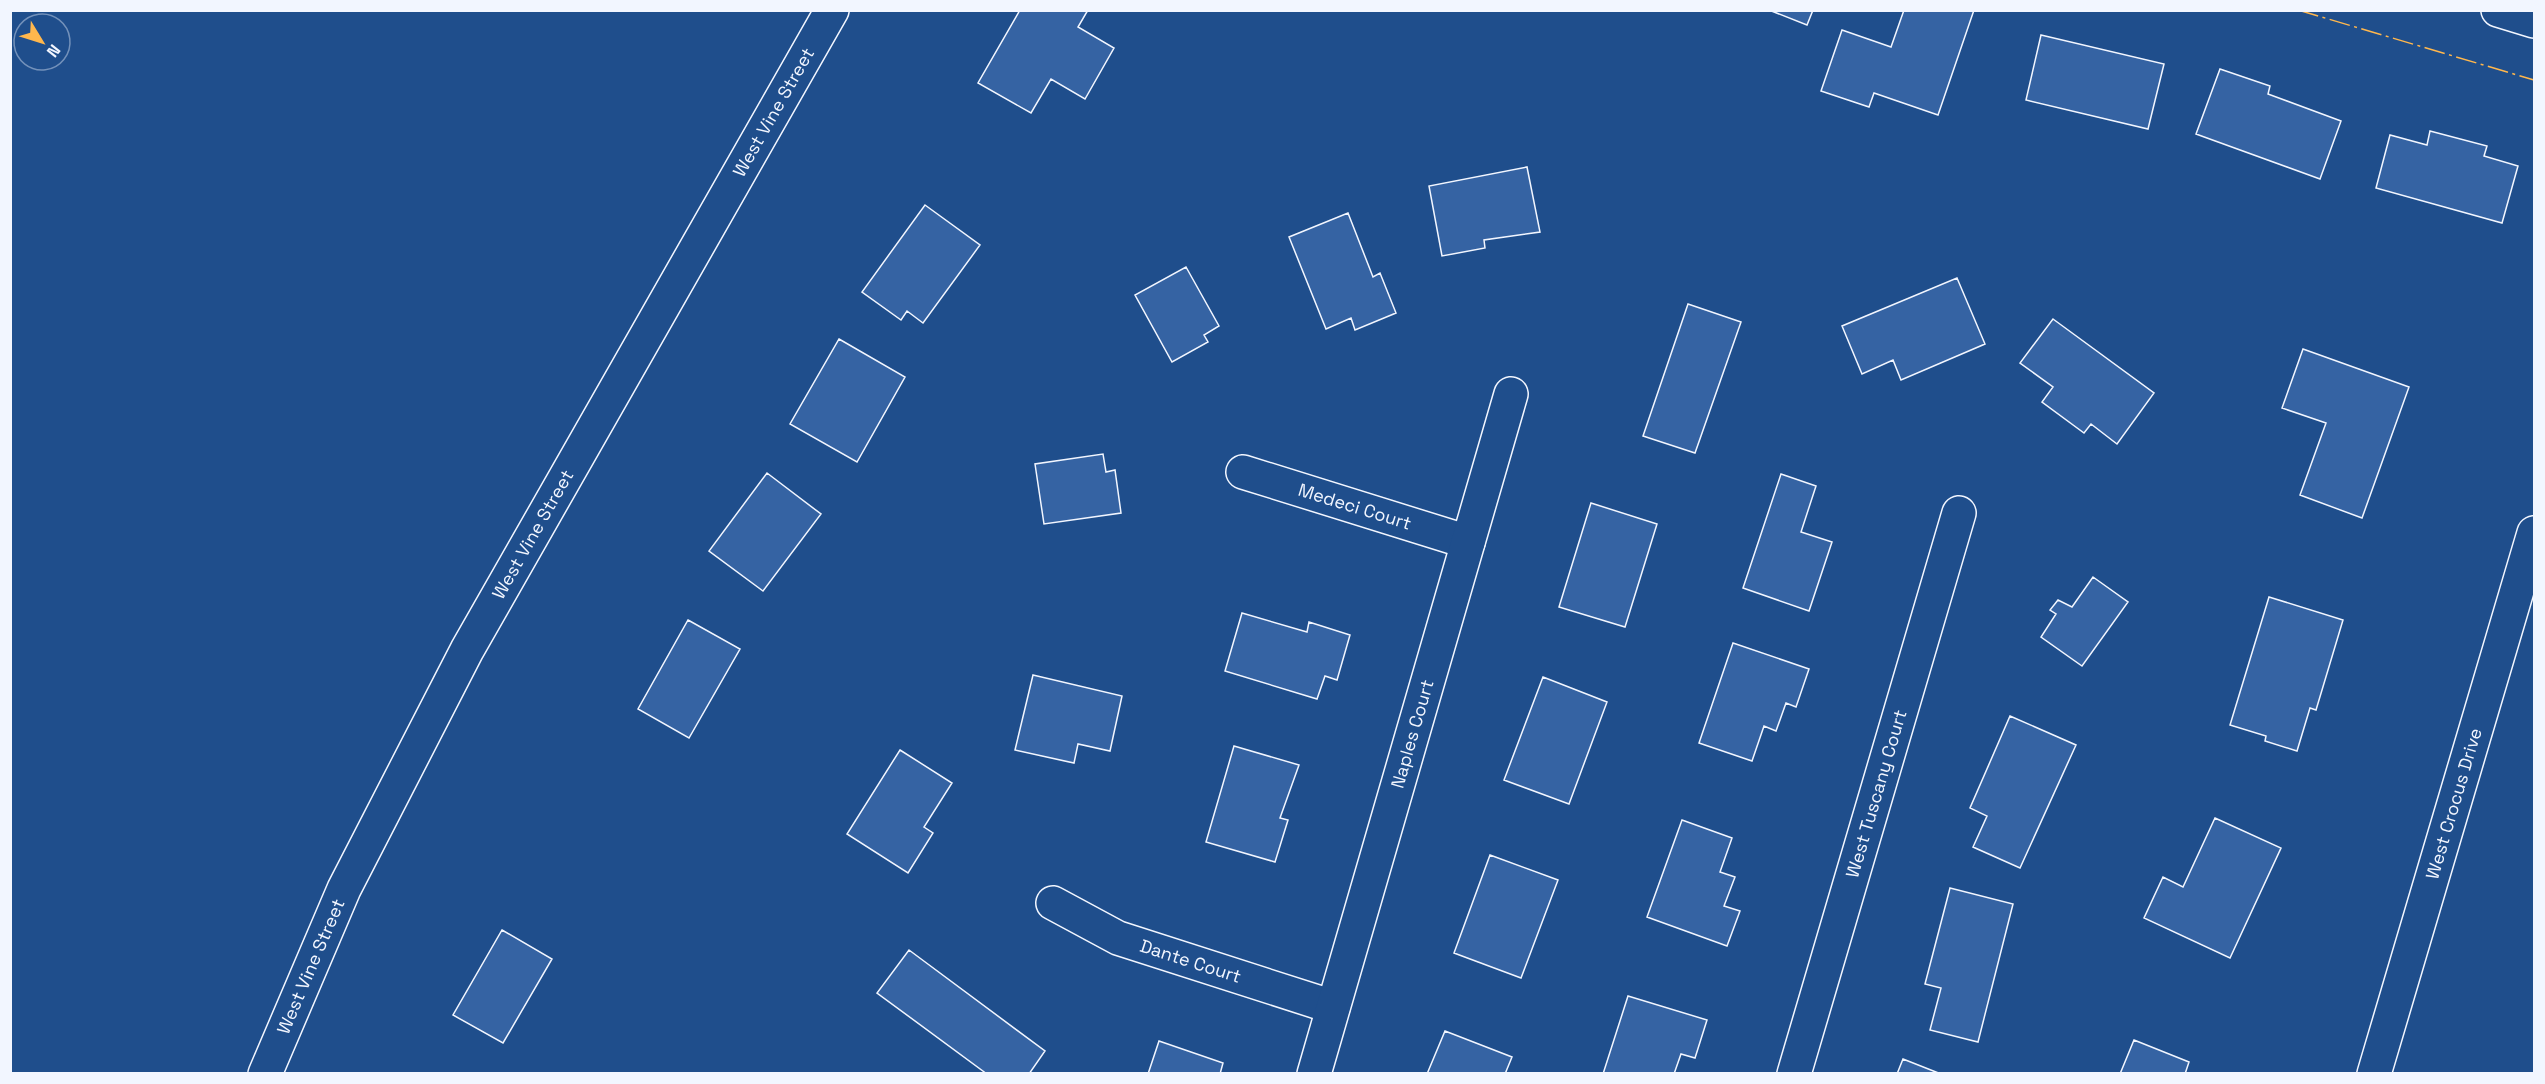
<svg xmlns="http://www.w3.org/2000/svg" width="2545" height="1084" font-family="'Space Grotesk',sans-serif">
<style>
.building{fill:#3563a3;stroke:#f2f6ff;stroke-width:1.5}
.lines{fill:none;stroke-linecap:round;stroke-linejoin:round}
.minor-casing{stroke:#f2f6ff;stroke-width:36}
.major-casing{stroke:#f2f6ff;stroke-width:36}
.minor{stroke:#1f4e8c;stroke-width:33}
.major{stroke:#1f4e8c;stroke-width:33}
.power{stroke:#ffb74d;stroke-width:1.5;stroke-dasharray:21 4.5 3 4.5;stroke-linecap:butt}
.labels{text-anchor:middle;stroke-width:4.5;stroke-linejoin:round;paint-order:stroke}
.street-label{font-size:18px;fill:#f2f6ff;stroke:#1f4e8c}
</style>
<rect width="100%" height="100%" fill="#1f4e8c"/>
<!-- building -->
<path class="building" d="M1020 10H1088L1078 27 1114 48 1085 99 1051 79 1031 113 978 83Z
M1769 10H1813L1807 25Z
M1904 10H1974L1938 115 1874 93 1869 107 1821 91 1842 30 1891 47Z
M2041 35 2164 64 2148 129 2026 100Z
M2220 69 2270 86 2268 94 2341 121 2320 179 2196 134Z
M2430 131 2487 146 2484 156 2518 166 2502 223 2376 188 2390 135 2427 145Z
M1527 167 1540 232 1484 240 1485 248 1442 256 1429 186Z
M925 205 980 245 923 323 907 311 901 320 862 292Z
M1348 213 1373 277 1380 273 1396 313 1355 330 1351 318 1326 329 1289 237Z
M1186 267 1219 326 1204 335 1208 342 1172 362 1135 295Z
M1957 278 1985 344 1901 380 1893 360 1862 374 1842 326Z
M1688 304 1741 322 1695 453 1643 436Z
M2053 319 2154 393 2117 444 2091 424 2084 433 2042 402 2053 387 2020 363Z
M839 339 905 377 857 462 790 424Z
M2303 349 2409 387 2362 518 2300 495 2326 423 2282 408Z
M1103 454 1106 472 1115 470 1121 513 1044 524 1035 464Z
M767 473 821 514 763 591 709 551Z
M1781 474 1816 486 1801 532 1832 542 1809 611 1743 588Z
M1591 503 1657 524 1625 627 1559 607Z
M2093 577 2128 602 2082 666 2041 637 2056 614 2050 610 2058 600 2072 607Z
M2269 597 2343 620 2316 710 2310 708 2297 751 2265 741 2266 736 2230 725Z
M1242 613 1307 632 1309 622 1350 635 1337 680 1325 676 1317 699 1225 671Z
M688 620 740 649 689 738 638 709Z
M1733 643 1809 669 1796 707 1786 703 1776 731 1764 726 1752 761 1699 743Z
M1033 675 1122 696 1110 751 1078 744 1074 763 1015 750Z
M1543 677 1607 702 1569 804 1504 780Z
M2010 716 2076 745 2020 868 1973 847 1987 816 1970 808Z
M1234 746 1299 765 1280 818 1288 820 1275 862 1206 842Z
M900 750 952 783 924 827 933 833 908 873 847 834Z
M2215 818 2281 848 2230 958 2144 918 2163 877 2183 887Z
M1682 820 1732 838 1720 872 1735 877 1724 906 1740 911 1727 946 1647 917Z
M1490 855 1558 880 1521 978 1454 953Z
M1950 888 2013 904 1978 1042 1930 1030 1941 988 1925 984Z
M502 930 552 959 503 1043 453 1015Z
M909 950 1045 1051 1029 1074H987L877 993Z
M1628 996 1707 1020 1695 1058 1681 1054 1674 1074H1603Z
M1445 1031 1512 1057 1505 1074H1427Z
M2134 1040 2189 1062 2185 1074H2120Z
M1159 1041 1223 1063 1220 1074H1148Z
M1903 1059 1941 1074H1897Z"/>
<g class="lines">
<defs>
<g id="minor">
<path d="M2498 10 2534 21"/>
<path id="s1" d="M1243 472 1468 542"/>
<path id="s2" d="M1053 903 1118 938 1333 1007"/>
<path id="s3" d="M1314 1074 1511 394"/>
<path id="s4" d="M1794 1074 1959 513"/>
<path id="s5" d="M2374 1074 2534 533"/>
</g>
<g id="major">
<path id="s6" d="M265 1074 344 889 467 650 832 10"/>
</g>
</defs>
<!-- minor casing -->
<use href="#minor" class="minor-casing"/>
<!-- major casing -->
<use href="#major" class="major-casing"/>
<!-- minor -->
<use href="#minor" class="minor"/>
<!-- major -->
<use href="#major" class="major"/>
<!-- power -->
<path class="power" d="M2298 10 2534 80"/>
</g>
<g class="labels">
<!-- street labels -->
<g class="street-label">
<text dy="6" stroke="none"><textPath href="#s6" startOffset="1089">West Vine Street</textPath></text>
<text dy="6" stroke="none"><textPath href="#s1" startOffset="117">Medeci Court</textPath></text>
<text dy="6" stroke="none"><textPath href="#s6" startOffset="603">West Vine Street</textPath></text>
<text dy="6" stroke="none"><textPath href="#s3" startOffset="354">Naples Court</textPath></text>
<text dy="6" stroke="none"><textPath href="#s4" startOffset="292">West Tuscany Court</textPath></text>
<text dy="6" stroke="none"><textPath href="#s5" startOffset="282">West Crocus Drive</textPath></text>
<text dy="6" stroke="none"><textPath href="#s2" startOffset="150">Dante Court</textPath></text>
<text dy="6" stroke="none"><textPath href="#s6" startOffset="117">West Vine Street</textPath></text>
</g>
</g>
<!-- border -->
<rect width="2545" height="1084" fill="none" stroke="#f2f6ff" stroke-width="24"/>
<!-- north arrow -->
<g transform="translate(42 42) rotate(128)"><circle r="28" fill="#1f4e8c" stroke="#7391ba" stroke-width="1.5"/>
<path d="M0-4.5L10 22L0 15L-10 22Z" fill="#ffb74d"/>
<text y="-9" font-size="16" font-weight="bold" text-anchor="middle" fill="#f2f6ff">N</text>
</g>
</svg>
